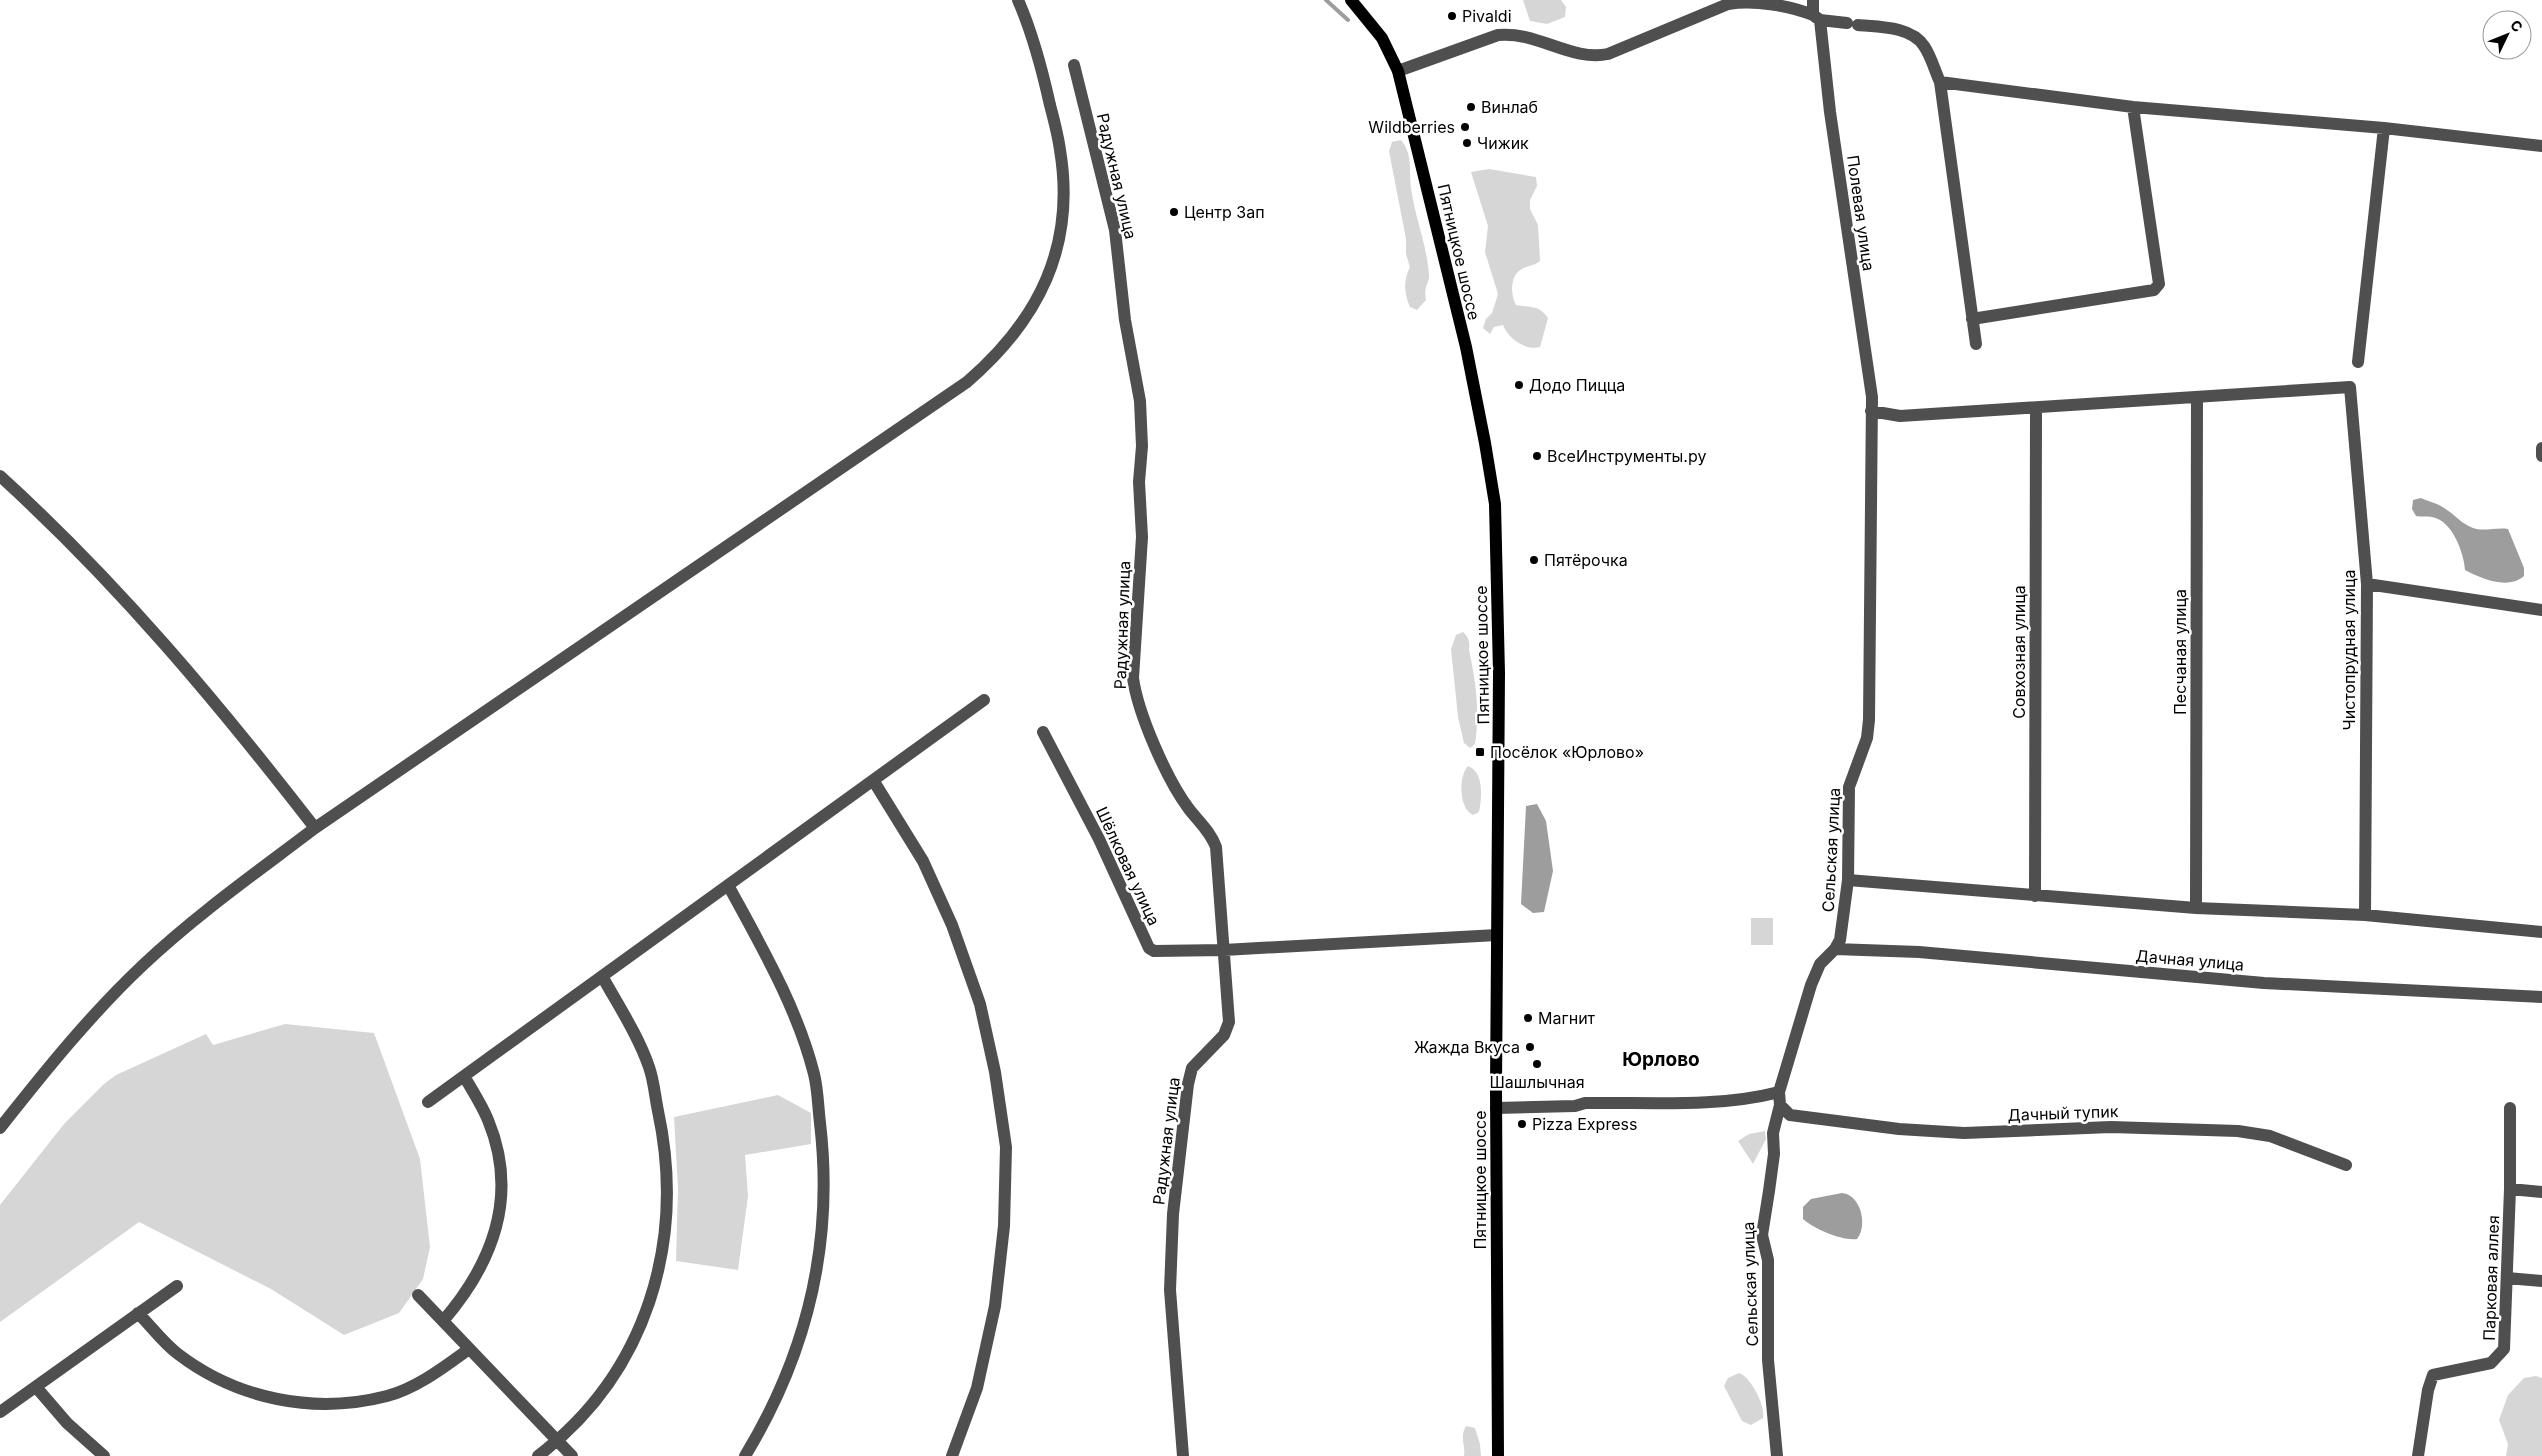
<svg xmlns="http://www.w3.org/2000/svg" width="2542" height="1456" font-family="Inter,sans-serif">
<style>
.green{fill:#d6d6d6}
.water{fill:#9d9d9d}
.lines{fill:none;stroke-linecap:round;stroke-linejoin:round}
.stream{stroke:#9d9d9d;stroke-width:4}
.minor{stroke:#4f4f4f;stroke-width:12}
.major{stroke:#000;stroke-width:12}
.poi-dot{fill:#000;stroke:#fff;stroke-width:2}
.labels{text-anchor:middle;stroke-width:5;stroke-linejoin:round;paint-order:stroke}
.poi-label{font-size:16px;fill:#000;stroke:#fff;text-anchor:start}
.street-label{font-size:16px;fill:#000;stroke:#fff}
.quarter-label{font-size:19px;font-weight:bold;fill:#000;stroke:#fff}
</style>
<rect width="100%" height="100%" fill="#fff"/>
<!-- green -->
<path class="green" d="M1523 0H1561L1566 7 1565 17 1547 24 1530 21Z
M1401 140C1413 154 1409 172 1411 188 1415 218 1427 245 1429 275 1430 283 1423 285 1426 300L1417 310 1410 307C1404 293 1403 281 1410 267L1406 254V239L1389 151 1392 142Z
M1489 169 1536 177 1537 186 1530 200V209L1538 225 1540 261C1534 266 1529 265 1522 269 1510 275 1510 294 1516 305 1530 308 1539 304 1548 318L1540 347C1525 351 1508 338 1503 325L1494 327 1490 334 1483 328 1486 319 1492 313 1498 294 1485 252 1488 226 1471 172Z
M1463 632C1469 638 1470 642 1469 650 1476 682 1480 712 1475 744L1470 748 1464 743 1458 717 1451 649 1456 635Z
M1468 766C1484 772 1482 797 1479 812L1473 815C1459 809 1458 777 1468 766Z
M1751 918H1773V945H1751Z
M285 1024 374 1033 420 1159 430 1247 423 1279 399 1313 344 1335 271 1289 139 1222 0 1322V1205L64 1124 104 1084 116 1075 206 1034 213 1045Z
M778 1095 811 1113V1144L745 1155 748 1196 738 1270 676 1261 678 1188 674 1117Z
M1765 1131 1766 1139 1753 1164 1738 1141 1749 1134Z
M1739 1373C1750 1376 1766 1406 1763 1418L1751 1425 1742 1421 1724 1386 1728 1378Z
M2536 1376 2542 1378V1456H2506L2508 1444 2499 1420 2508 1395 2524 1378Z
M1466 1426 1475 1428 1480 1444 1481 1456H1464C1466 1445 1459 1438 1466 1426Z"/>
<!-- water -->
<path class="water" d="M2421 498C2430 502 2440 504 2447 510 2456 516 2462 524 2473 528 2484 532 2496 527 2508 529L2524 568V576C2508 590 2482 579 2465 570 2464 553 2452 520 2432 517 2427 516 2421 517 2416 516L2412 509 2413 500Z
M1537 804 1546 821 1553 871 1544 912 1533 913 1521 904 1526 806Z
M1842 1193C1861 1195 1868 1225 1857 1239 1842 1241 1814 1229 1803 1219V1207L1811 1199Z"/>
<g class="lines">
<!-- stream -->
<path class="stream" d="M1326 0 1348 20"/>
<!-- minor -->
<path class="minor" d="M1813 0V15L1820 20 1847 23
M1858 25C1878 27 1911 26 1924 46 1931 56 1935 71 1940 82L2133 107 2384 128 2542 146
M1074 65 1115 230 1125 320 1140 401 1142 446 1139 482 1142 537 1133 678C1138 714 1167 780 1189 809 1199 822 1210 831 1216 847L1229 1022 1224 1035 1192 1068 1188 1084 1173 1214 1170 1290 1183 1456
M1398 71 1498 35C1537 31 1572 62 1608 54L1728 4C1754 0 1788 5 1813 15
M1940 82 1976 344
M1972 319 2154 290 2159 284 2133 107
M2358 362 2384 128
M1871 411 1900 416 2350 387 2367 584 2365 915
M2542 448V456
M0 476C118 583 218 703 315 828
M2367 584 2542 610
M1043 732 1099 839 1149 948 1154 951 1224 950 1497 935
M873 780 923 861 952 925 980 1004 995 1072 1006 1147 1004 1226 995 1306 977 1388 952 1456
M1848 880 2196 908 2365 915 2542 932
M728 885C761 946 797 1007 814 1074 818 1090 818 1107 820 1123 834 1242 807 1354 745 1456
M2035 896 2036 408
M2196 908 2197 397
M1835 949 1919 952 2264 983 2542 997
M428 1102 984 700
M1780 1105 1790 1115 1899 1129 1964 1133 2111 1127 2238 1131 2270 1136 2346 1165
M1496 1108 1575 1106 1585 1103C1649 1102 1717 1108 1779 1092
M0 1128C45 1071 90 1015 143 965 196 915 257 872 315 828L967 382C1039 320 1076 246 1060 150 1058 135 1054 120 1050 105 1042 69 1033 34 1018 0
M2510 1189 2542 1192
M2507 1278 2542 1281
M418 1295 572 1456
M138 1313C151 1326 163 1343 178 1354 237 1399 314 1415 387 1396 417 1388 444 1367 469 1349
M443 1321C493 1263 519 1195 488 1120 482 1105 472 1090 464 1076
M36 1387 67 1423 104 1456
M0 1412 177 1286
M538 1456C647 1373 686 1242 658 1111 655 1097 654 1081 649 1067 638 1035 618 1005 602 976
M1777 1456 1768 1360V1260L1762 1235 1769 1191 1774 1154 1773 1133 1780 1105 1779 1092 1811 985 1820 964 1835 949 1840 940 1848 880 1849 787 1867 738 1869 720 1872 397 1830 112 1820 20
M2418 1456 2428 1390 2433 1375 2491 1363 2504 1349 2510 1189V1108"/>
<!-- major -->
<path class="major" d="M1351 0 1382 38 1398 71 1466 347 1485 443 1495 504 1499 673 1496 1088 1498 1456"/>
</g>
<!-- markers -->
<g class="poi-dot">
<circle cx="1452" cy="16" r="5"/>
<circle cx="1471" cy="107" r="5"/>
<circle cx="1465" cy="127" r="5"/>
<circle cx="1467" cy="143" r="5"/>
<circle cx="1174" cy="212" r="5"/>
<circle cx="1519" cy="385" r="5"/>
<circle cx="1537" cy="456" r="5"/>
<circle cx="1534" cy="560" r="5"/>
<rect x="1475" y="747" width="10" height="10" rx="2.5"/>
<circle cx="1528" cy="1018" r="5"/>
<circle cx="1530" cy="1047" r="5"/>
<circle cx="1537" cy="1064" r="5"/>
<circle cx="1522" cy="1124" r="5"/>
</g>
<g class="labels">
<!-- poi labels -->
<g class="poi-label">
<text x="1462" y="22">Pivaldi</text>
<text x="1481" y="113">Винлаб</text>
<text x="1455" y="133" text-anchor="end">Wildberries</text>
<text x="1477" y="149">Чижик</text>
<text x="1184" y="218">Центр Зап</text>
<text x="1529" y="391">Додо Пицца</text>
<text x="1547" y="462">ВсеИнструменты.ру</text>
<text x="1544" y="566">Пятёрочка</text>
<text x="1490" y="758">Посёлок «Юрлово»</text>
<text x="1538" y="1024">Магнит</text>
<text x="1520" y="1053" text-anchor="end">Жажда Вкуса</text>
<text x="1537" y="1088" text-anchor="middle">Шашлычная</text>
<text x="1532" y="1130">Pizza Express</text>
</g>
<!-- street labels -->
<g class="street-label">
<text transform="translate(1117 176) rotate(77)" y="6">Радужная улица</text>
<text transform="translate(1861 213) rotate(82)" y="6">Полевая улица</text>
<text transform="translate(1459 252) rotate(77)" y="6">Пятницкое шоссе</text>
<text transform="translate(1122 625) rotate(-88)" y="6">Радужная улица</text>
<text transform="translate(2349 650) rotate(-90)" y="6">Чистопрудная улица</text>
<text transform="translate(2019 652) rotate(-90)" y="6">Совхозная улица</text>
<text transform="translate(2180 652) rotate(-90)" y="6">Песчаная улица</text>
<text transform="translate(1482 655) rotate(-91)" y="6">Пятницкое шоссе</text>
<text transform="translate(1831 850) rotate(-87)" y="6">Сельская улица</text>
<text transform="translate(1128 866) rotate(65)" y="6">Шёлковая улица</text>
<text transform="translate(2190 960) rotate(5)" y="6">Дачная улица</text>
<text transform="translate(2063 1113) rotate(-2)" y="6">Дачный тупик</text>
<text transform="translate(1166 1141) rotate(-83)" y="6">Радужная улица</text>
<text transform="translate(1480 1180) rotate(-90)" y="6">Пятницкое шоссе</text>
<text transform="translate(2491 1278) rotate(-88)" y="6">Парковая аллея</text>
<text transform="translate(1750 1284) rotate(-92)" y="6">Сельская улица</text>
</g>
<!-- quarter labels -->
<g class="quarter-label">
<text x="1661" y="1066">Юрлово</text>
</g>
</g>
<!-- north arrow -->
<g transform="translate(2507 35) rotate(47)"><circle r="24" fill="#ffffff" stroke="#999999"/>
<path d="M0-4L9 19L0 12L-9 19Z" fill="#000000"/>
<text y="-8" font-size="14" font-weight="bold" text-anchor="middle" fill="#000000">С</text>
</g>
</svg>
